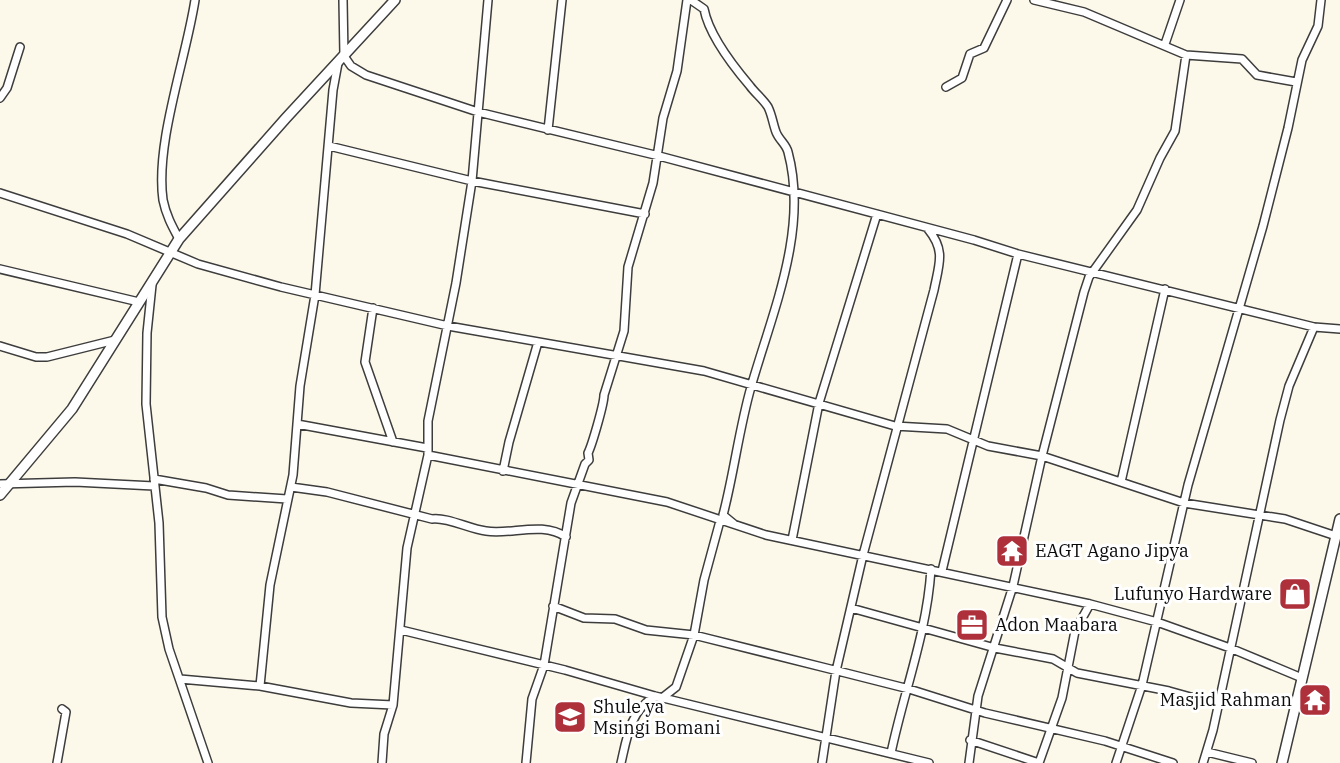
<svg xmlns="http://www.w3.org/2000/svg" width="1340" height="763" font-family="'IBM Plex Serif',serif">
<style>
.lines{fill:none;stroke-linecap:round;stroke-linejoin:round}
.minor-casing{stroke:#3d3d3d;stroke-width:10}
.tertiary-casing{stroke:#3d3d3d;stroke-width:12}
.minor{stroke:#fff;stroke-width:7}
.tertiary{stroke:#fff;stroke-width:9}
.labels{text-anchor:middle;stroke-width:6;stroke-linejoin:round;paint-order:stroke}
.poi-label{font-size:18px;fill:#0a0a0a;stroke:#fff;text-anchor:start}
</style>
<rect width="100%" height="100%" fill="#fdf9ea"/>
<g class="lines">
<defs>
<path id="minor" d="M343 0 344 56 351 66 366 75 478 112 659 156 974 240 1018 254 1314 327 1340 329
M691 0 704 9C709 35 733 66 750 86 755 93 763 99 768 107 772 115 773 124 776 132 779 140 786 144 788 152 809 230 772 313 751 387 739 429 734 473 723 515L734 524
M1034 0 1084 12 1186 55 1242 59 1257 75 1296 82
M1165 44 1180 0
M946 87 962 78 970 54 984 48 1007 0
M0 98 7 88 20 47
M548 130 562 0
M329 146 472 181 645 214
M0 193 127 234 198 264 281 287 448 326 704 371 895 426 947 429 988 446 1042 456 1184 503 1285 519 1336 536
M179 239C172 226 166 215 163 200 155 143 186 59 195 0
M0 269 139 302
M152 285 147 333 146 404 159 523 162 617 169 649 208 763
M373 308 365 362 393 442
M0 346 36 357H47L115 340
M297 424 427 448
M428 455 667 502 766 535 1090 604 1157 622 1230 648 1302 678
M503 471 509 442 538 342
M154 479 206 488 228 495 287 499
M1121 482 1165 289
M0 484 75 482 154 486
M291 487 327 492 432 519C448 517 469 529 486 531 512 535 542 521 566 537
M792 540 819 403 877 214
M942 571 1018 254
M553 606 584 618 615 619 646 630 694 635 826 668 909 689 985 713 1105 741 1173 763
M851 608 995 648 1053 659 1077 673 1169 691 1216 704
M401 630 565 670 655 696 929 763
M180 679 260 686 351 703 393 705
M260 686 270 585 293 475 300 386 315 295 333 90 338 63
M662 698 676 687 694 635 704 580 720 521
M970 740 1039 763
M1207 752 1252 763
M891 753C904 691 927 633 931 569
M57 763 66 712 62 709
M382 763 384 734 393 705 407 548 428 455V421L456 283 472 181 488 0
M526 763 532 699 544 665 571 503 585 464 589 460 588 453C592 445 604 404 604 395L624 331 628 267 653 183 663 118 677 71 687 0
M621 763C627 737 630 711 655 696
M822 763 836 671 863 555 934 290C939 264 946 251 928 229
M969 763 978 696 1013 586 1042 456 1084 292 1089 277 1137 210 1160 158 1175 131 1186 55
M1039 763 1062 698 1075 631 1090 604
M1116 763 1142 685 1188 485 1263 226 1288 128 1302 60 1318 26 1321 0
M1203 763 1213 730 1280 420 1289 386 1314 327"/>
<path id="tertiary" d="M0 495 72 409 179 239 286 118 395 0
M1282 763 1340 519"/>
</defs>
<!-- minor casing -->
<use href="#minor" class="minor-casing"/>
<!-- tertiary casing -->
<use href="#tertiary" class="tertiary-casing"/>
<!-- minor -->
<use href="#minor" class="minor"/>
<!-- tertiary -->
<use href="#tertiary" class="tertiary"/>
</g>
<!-- icons -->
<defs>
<symbol id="temple-square" viewBox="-11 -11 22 22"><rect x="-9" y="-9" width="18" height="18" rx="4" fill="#ad303b" stroke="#fff"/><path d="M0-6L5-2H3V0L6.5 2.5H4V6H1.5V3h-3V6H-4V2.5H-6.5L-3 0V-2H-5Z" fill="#fff"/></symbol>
<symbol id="shop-square" viewBox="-11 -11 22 22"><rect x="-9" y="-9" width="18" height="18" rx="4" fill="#ad303b" stroke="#fff"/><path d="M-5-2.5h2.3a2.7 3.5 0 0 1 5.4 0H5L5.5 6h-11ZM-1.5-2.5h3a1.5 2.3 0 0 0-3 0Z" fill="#fff"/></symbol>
<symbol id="office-square" viewBox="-11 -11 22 22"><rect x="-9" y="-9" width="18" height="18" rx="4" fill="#ad303b" stroke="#fff"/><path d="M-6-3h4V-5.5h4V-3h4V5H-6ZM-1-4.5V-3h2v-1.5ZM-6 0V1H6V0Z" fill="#fff"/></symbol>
<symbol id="school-square" viewBox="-11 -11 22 22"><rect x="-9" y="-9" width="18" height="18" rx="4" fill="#ad303b" stroke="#fff"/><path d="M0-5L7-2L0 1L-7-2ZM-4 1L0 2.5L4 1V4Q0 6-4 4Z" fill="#fff"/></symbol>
</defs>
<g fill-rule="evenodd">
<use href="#temple-square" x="993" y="532" width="38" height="38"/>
<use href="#shop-square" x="1276" y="575" width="38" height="38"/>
<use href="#office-square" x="953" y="606" width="38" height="38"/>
<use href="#temple-square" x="1296" y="681" width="38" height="38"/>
<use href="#school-square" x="551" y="698" width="38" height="38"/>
</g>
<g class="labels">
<!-- poi labels -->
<g class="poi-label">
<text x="1035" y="557">EAGT Agano Jipya</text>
<text x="1272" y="600" text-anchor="end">Lufunyo Hardware</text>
<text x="995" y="631">Adon Maabara</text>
<text x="1292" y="706" text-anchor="end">Masjid Rahman</text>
<text x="593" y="713">Shule ya<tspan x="593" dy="21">Msingi Bomani</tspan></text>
</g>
</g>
</svg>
